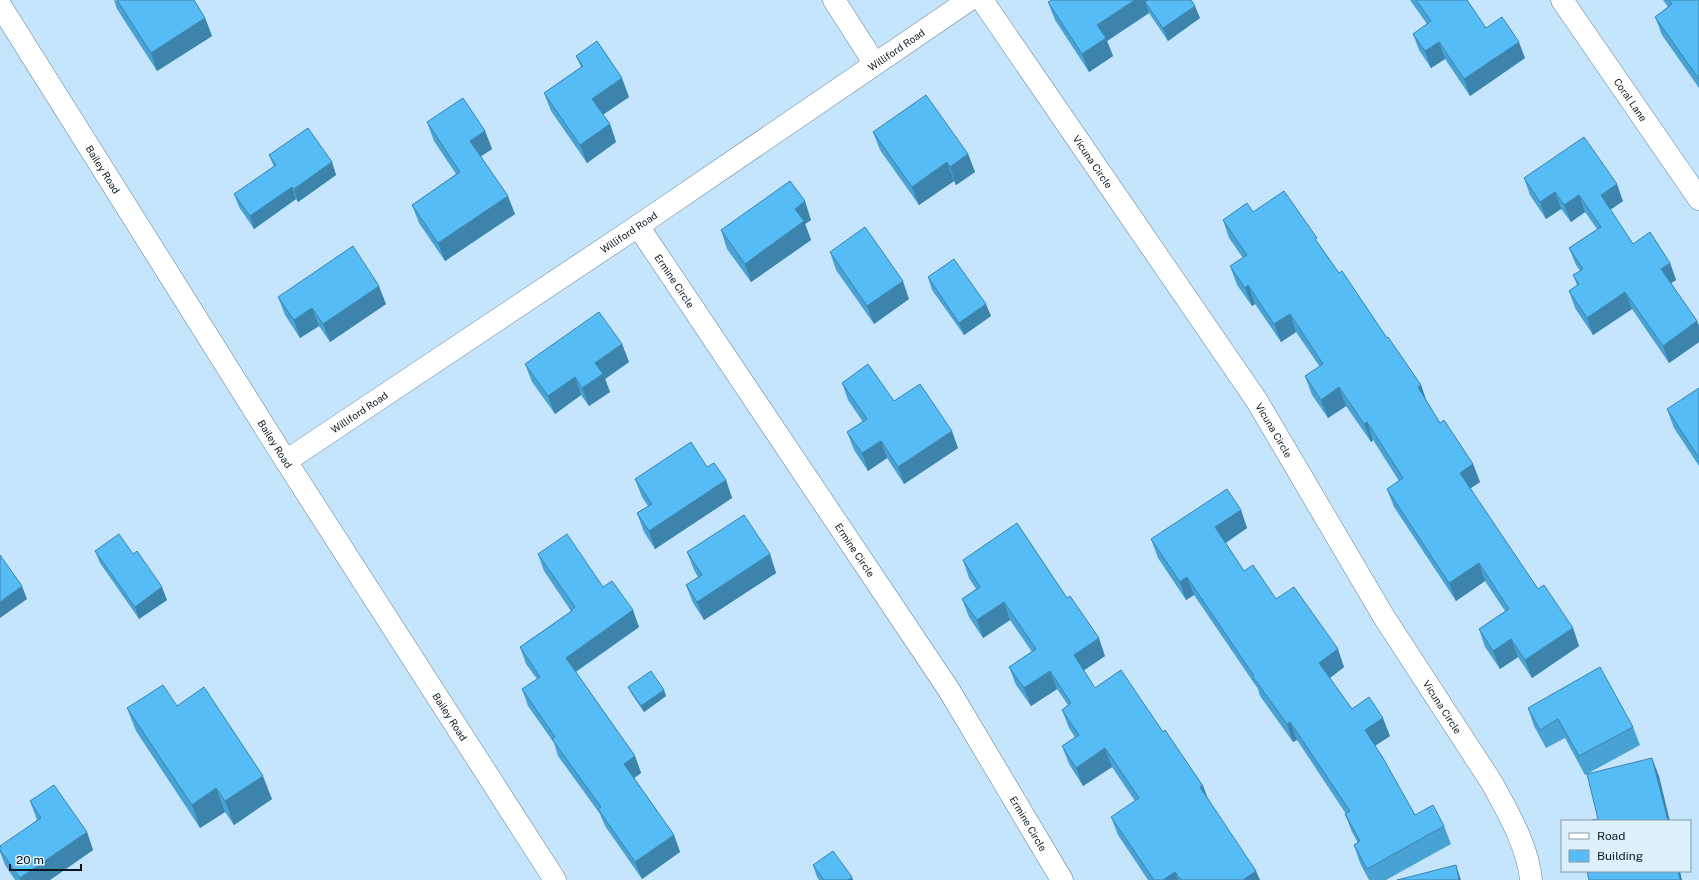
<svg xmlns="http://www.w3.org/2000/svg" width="1699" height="880" font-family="'Public Sans',sans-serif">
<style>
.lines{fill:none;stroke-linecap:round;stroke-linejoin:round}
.minor-casing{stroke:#638296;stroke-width:23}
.minor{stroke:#fff;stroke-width:22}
.wall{fill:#49a2d4}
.shaded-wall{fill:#3c84ac}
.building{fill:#55bcf6;stroke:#3c84ac}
.labels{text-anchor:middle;stroke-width:3;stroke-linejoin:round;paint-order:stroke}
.street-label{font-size:10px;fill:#0a171e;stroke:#dcf1fe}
</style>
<rect width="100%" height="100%" fill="#c4e5fb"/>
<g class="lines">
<defs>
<g id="minor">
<path d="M834 0 875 64"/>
<path id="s1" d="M982 0 1257 401 1384 617 1492 783C1508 813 1528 846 1531 880"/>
<path id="s2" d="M1562 0 1699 199"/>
<path id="s3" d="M0 5 286 461 555 880"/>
<path id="s4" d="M638 226 949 690 1062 880"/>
<path id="s5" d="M286 461 638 226 969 0"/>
</g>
</defs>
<!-- minor casing -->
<use href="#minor" class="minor-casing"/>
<!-- minor -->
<use href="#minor" class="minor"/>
</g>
<!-- wall -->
<path class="wall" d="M114 0 205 18 212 36 157 71 117 9Z
M1410 0H1462L1486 28 1525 58 1470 96 1445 59 1431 68 1419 50 1413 34 1427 24Z
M1663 0H1699V88L1662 35 1655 17 1668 7Z
M1147 1 1200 18 1168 41 1149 13 1107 41 1113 56 1089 72 1055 20 1048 2Z
M576 56 629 97 603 115 610 124 616 142 587 163 551 111 544 93 581 67Z
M427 122 485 131 492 149 481 156 515 214 445 261 419 223 412 205 456 174 434 141Z
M873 132 968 154 975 172 956 185 954 181 919 205 880 150Z
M269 155 332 162 336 175 298 202 296 199 254 229 239 207 234 194 274 167Z
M1524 178 1623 201 1610 210 1633 244 1670 263 1676 280 1671 283 1697 321 1699 326V342L1669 363 1632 309 1593 335 1575 308 1569 291 1577 285 1573 275 1580 271 1576 265 1569 248 1597 229 1585 212 1571 222 1561 209 1546 219 1530 195Z
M1253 212 1319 244 1339 273 1421 385 1427 402 1440 423 1473 464 1480 482 1470 489 1538 589 1573 628 1579 646 1532 678 1518 657 1500 669 1485 647 1479 629 1505 611 1485 581 1456 601 1394 507 1387 489 1399 481 1373 440 1371 442 1346 406 1328 418 1312 395 1305 376 1320 367 1296 332 1281 342 1255 304 1252 306 1237 285 1230 266 1243 258 1229 238 1223 220Z
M811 220 805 224 811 240 751 282 727 249 721 230Z
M830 252 909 299 874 324 836 270Z
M928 277 991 316 964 335 932 290Z
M278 297 386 304 330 342 319 326 300 338 285 315Z
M622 344 629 362 605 379 610 392 589 406 581 395 555 414 532 382 525 364Z
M842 383 894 401 958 448 904 484 887 458 868 471 854 450 847 432 863 422 848 400Z
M1699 388V466L1674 428 1667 409Z
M707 467 726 480 732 498 655 549 644 532 637 513 648 506 642 497 635 479Z
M1241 510 1247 528 1226 543 1244 571 1276 599 1344 667 1330 678 1352 709 1390 736 1375 746 1415 815 1444 826 1451 844 1386 880H1369L1360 863 1354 845 1358 843 1352 832 1345 814H1346L1297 740 1293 742 1260 696 1258 689 1194 595 1186 600 1158 558 1151 539Z
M95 551 133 554 167 600 139 619 100 563Z
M687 552 770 554 776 573 704 620 693 603 686 585 698 577 694 570Z
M538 554 603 587 639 627 576 672 635 756 641 773 634 778 674 835 680 852 642 879 605 826 600 814 558 756 554 743 528 706 522 689 537 679 526 664 520 647 571 611 544 571Z
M963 560 1105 656 1084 670 1095 688 1163 732 1203 786 1207 797 1260 880H1148L1118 835 1111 817 1135 801 1112 767 1083 786 1069 764 1062 746 1075 737 1069 728 1062 710 1068 705 1057 689 1031 706 1016 685 1009 667 1032 652 1010 620 983 638 969 617 962 599 976 589 969 578Z
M628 687 664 690 666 696 644 712 631 693Z
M177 706 272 799 234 825 225 812 200 828 136 731 127 708Z
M1528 708 1633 727 1640 745 1585 775 1565 738 1546 748 1534 726Z
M30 801 87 832 93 850 50 880H15L5 865 0 852V850L37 820Z
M813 865 853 880H819L817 877Z"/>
<!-- shaded-wall -->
<path class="shaded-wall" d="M1135 0H1147L1150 9 1145 2 1149 13 1107 41 1113 56 1089 72 1082 54 1097 25Z
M1195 6 1200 18 1168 41 1163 28Z
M205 18 212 36 157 71 151 53Z
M1439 42 1445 59 1431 68 1425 51Z
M1519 42 1525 58 1470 96 1464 79Z
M622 78 629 97 599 117 592 99Z
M610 124 616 142 587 163 580 145Z
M485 131 492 149 477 159 470 141Z
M968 154 975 172 956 185 950 167Z
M332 162 336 175 298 202 294 189Z
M947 162 954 181 919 205 912 187Z
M1617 184 1623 201 1607 212 1601 195Z
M292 187 296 199 254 229 250 216Z
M1555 192 1561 209 1546 219 1540 202Z
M1579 195 1585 212 1571 222 1564 205Z
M508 196 515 214 445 261 438 243Z
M805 201 811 220 805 224 811 240 751 282 745 264 795 209Z
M1670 263 1676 280 1667 286 1661 269Z
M903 281 909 299 874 324 867 306Z
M1248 285 1255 304 1252 306 1245 288Z
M379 286 386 304 330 342 323 324Z
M1625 292 1632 309 1593 335 1587 318Z
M986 304 991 316 964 335 959 323Z
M312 308 319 326 300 338 294 320Z
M1290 314 1296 332 1281 342 1274 324Z
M1697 321 1699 326V342L1669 363 1663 346Z
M622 344 629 362 605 379 610 392 589 406 582 388 595 363Z
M575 377 581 395 555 414 548 396Z
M1421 385 1427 403 1418 387Z
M1339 387 1346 406 1328 418 1321 400Z
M1367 422 1373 440 1371 442 1364 424Z
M952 431 958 448 904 484 898 467Z
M881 441 887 458 868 471 862 453Z
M1473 464 1480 482 1466 491 1460 473Z
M726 480 732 498 655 549 649 531Z
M1241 510 1247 528 1222 545 1215 527Z
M770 554 776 573 704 620 697 602Z
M1479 563 1485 581 1456 601 1449 583Z
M1187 577 1194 595 1186 600 1180 582Z
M22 586 27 599 0 618V602Z
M162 587 167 600 139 619 135 607Z
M1004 602 1010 620 983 638 977 620Z
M633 610 639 627 572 674 566 658Z
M1573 628 1579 646 1532 678 1525 660Z
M1099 638 1105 656 1080 673 1074 655Z
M1511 639 1518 657 1500 669 1493 651Z
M1338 649 1344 667 1326 681 1319 663Z
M1050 671 1057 689 1031 706 1024 688Z
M664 690 666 696 644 712 641 706Z
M1383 718 1390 736 1371 748 1365 730Z
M1290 722 1297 740 1293 742 1287 724Z
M1105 748 1112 767 1083 786 1076 768Z
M635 756 641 773 630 781 624 764Z
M1652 758 1659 776 1670 821H1668Z
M263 776 272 799 234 825 225 801Z
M1203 786 1210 804 1200 787Z
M216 788 225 812 200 828 192 805Z
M87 832 93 850 50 880H20V878Z
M674 835 680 852 642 879 635 862Z
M1456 865 1461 880H1459Z
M1256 871 1260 880H1243Z
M1678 871H1680L1682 880H1680Z
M1175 872 1178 880H1163Z
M852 877 853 880H848Z"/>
<!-- building -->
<path class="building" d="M117 0H194L205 18 151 53Z
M1052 0H1135L1097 25 1106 38 1082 54 1048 2Z
M1148 0H1191L1195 6 1163 28 1145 2Z
M1416 0H1467L1486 28 1502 17 1519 42 1464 79 1439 42 1425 51 1413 34 1431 21Z
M1669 0H1699V79L1655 17 1672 4Z
M597 41 622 78 592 99 610 124 580 145 544 93 583 66 576 56Z
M926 95 968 154 950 167 947 162 912 187 873 132Z
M463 98 485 131 470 141 508 196 438 243 412 205 460 172 427 122Z
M308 128 332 162 294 189 292 187 250 216 234 194 276 165 269 155Z
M1584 137 1617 184 1601 195 1633 244 1650 232 1670 263 1661 269 1697 321 1663 346 1625 292 1587 318 1569 291 1579 284 1573 275 1583 269 1569 248 1601 227 1579 195 1564 205 1555 192 1540 202 1524 178Z
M790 181 805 201 795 209 804 221 745 264 721 230Z
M1284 191 1317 238 1315 239 1339 273 1342 271 1387 338 1388 337 1421 385 1418 387 1440 423 1444 420 1473 464 1460 473 1538 589 1544 585 1573 628 1525 660 1511 639 1493 651 1479 629 1509 609 1479 563 1449 583 1387 489 1403 478 1367 422 1364 424 1339 387 1321 400 1305 376 1323 364 1290 314 1274 324 1248 285 1245 288 1230 266 1247 255 1223 220 1247 203 1253 212Z
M865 227 903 281 867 306 830 252Z
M353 246 379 286 323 324 312 308 294 320 278 297Z
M954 259 986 304 959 323 928 277Z
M599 312 622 344 595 363 603 374 582 388 575 377 548 396 525 364Z
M868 364 894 401 920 384 952 431 898 467 881 441 862 453 847 432 867 419 842 383Z
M1699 388V458L1667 409Z
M691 442 707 467 714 463 726 480 649 531 637 513 652 504 635 479Z
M1227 489 1241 510 1215 527 1244 571 1253 565 1276 599 1294 587 1338 649 1319 663 1352 709 1369 697 1383 718 1365 730 1383 758 1415 815 1433 805 1444 826 1367 869 1354 845 1360 841 1345 814 1350 811 1290 722 1287 724 1253 677 1254 676 1187 577 1180 582 1151 539Z
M744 515 770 554 697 602 686 585 702 575 687 552Z
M1017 523 1067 598 1070 596 1099 638 1074 655 1095 688 1121 670 1163 732 1165 730 1203 786 1200 787 1256 871 1243 880H1181L1175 872 1163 880H1154L1111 817 1139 798 1105 748 1076 768 1062 746 1079 735 1062 710 1071 703 1050 671 1024 688 1009 667 1036 649 1004 602 977 620 962 599 980 587 963 560Z
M119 534 133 554 137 551 162 587 135 607 95 551Z
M567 534 603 587 612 581 633 610 566 658 635 756 624 764 674 835 635 862 598 809 601 807 552 739 555 737 522 689 540 677 520 647 572 611 571 610 575 607 538 554Z
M0 555 22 586 0 602Z
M1600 667 1633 727 1579 756 1558 719 1540 730 1528 708Z
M651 671 664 690 641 706 628 687Z
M163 685 177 706 204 687 263 776 225 801 216 788 192 805 127 708Z
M1652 758 1668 821H1588L1598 819 1587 774Z
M54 785 87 832 20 878 0 850V846L41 818 30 801Z
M833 851 852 877 848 880H824L813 865Z
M1456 865 1459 880H1397Z
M1587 871H1678L1680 880H1589Z"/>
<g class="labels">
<!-- street labels -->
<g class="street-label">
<text dy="4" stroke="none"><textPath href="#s5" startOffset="736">Williford Road</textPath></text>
<text dy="4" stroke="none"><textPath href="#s2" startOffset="121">Coral Lane</textPath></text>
<text dy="4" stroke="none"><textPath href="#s1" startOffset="196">Vicuna Circle</textPath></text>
<text dy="4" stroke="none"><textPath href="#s3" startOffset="194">Bailey Road</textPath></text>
<text dy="4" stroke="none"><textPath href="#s5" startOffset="412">Williford Road</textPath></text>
<text dy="4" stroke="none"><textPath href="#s4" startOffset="66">Ermine Circle</textPath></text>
<text dy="4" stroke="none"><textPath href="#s5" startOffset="88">Williford Road</textPath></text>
<text dy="4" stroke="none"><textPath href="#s1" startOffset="520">Vicuna Circle</textPath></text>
<text dy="4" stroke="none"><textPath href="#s3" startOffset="518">Bailey Road</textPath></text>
<text dy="4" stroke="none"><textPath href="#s4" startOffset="390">Ermine Circle</textPath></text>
<text dy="4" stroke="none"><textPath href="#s1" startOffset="844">Vicuna Circle</textPath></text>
<text dy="4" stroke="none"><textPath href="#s3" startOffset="842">Bailey Road</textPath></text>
<text dy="4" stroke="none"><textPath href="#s4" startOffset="714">Ermine Circle</textPath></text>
</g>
</g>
<!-- legend -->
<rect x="1561" y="820" width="130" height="52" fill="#dcf1fe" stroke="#889aa4"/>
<rect x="1569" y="833" width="20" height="6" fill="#ffffff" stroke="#889aa4"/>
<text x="1597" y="840" font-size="12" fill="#0a171e">Road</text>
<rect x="1569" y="850" width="20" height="12" fill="#55bcf6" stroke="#889aa4"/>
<text x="1597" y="860" font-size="12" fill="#0a171e">Building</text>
<!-- scale -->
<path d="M10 864v6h71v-6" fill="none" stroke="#0a171e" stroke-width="2"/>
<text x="16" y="864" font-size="12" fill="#0a171e" stroke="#dcf1fe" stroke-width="3" paint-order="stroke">20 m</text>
</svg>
